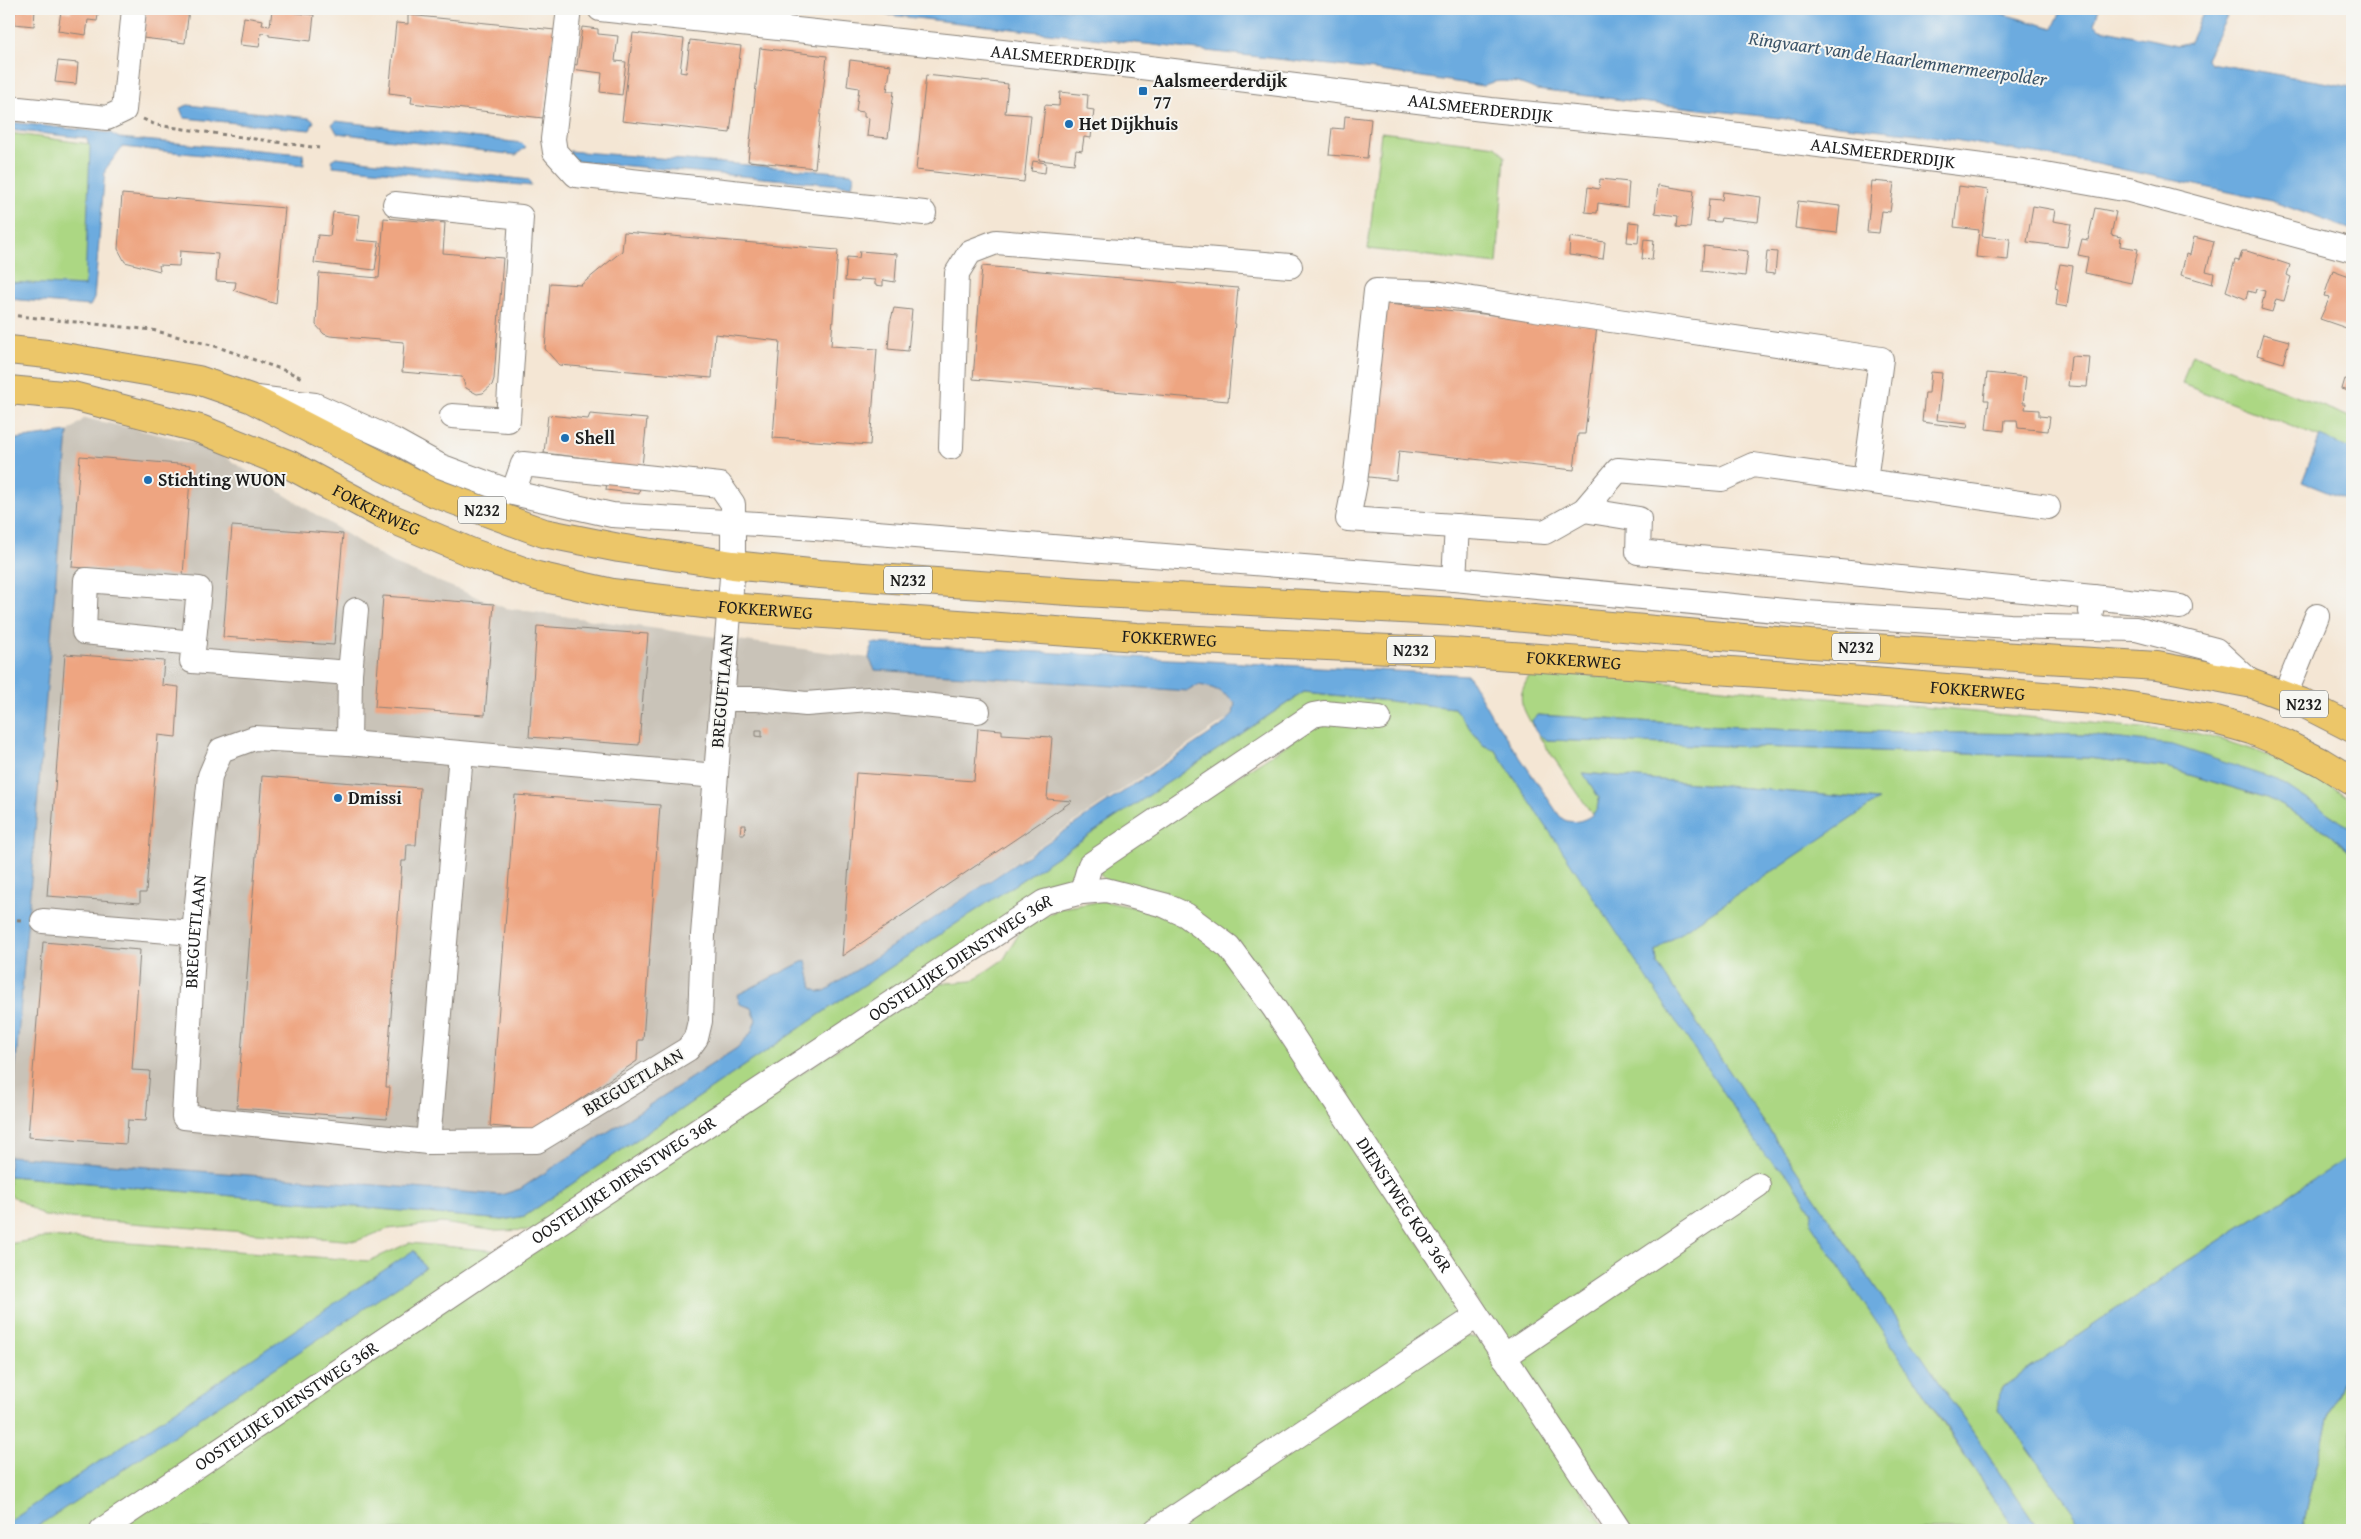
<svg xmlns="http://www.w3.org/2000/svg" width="2361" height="1539" font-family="'Gentium Book Plus',serif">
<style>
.industrial{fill:#c9c3b8}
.green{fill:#acd783;stroke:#647a50}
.water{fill:#6cabdf;stroke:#44647e}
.building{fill:#eea581}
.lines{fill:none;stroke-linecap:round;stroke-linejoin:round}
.minor-casing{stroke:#888178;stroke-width:26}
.major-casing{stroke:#888178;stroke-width:30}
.path{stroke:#888178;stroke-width:3;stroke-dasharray:4 4;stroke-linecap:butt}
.minor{stroke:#fff;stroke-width:24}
.major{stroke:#ecc669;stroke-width:28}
.poi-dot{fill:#1f6fb2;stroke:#f6f6f2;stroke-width:2}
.labels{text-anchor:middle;stroke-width:4;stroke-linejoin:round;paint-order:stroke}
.shield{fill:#f6f6f2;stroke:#5d5d5c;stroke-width:1}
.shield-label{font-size:16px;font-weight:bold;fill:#1c1c1c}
.street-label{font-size:18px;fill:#1c1c1c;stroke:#f6f6f2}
.poi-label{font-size:18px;font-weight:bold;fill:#1c1c1c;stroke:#f6f6f2;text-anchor:start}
.water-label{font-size:19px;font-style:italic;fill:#3c556a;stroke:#f6f6f2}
</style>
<rect width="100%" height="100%" fill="#f6f6f2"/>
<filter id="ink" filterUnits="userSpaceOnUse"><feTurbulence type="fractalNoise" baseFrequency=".02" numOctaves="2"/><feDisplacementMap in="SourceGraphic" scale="10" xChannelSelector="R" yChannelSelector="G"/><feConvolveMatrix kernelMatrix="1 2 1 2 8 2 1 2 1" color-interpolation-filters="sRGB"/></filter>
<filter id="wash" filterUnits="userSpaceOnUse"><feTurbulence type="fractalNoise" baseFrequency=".0096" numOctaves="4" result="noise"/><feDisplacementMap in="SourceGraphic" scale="20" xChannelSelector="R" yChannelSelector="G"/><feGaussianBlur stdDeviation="1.12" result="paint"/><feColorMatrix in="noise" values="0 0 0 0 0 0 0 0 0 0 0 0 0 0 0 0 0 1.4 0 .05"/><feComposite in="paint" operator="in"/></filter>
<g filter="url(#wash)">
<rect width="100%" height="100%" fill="#f4e6d4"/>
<!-- industrial -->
<path class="industrial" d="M85 418 206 445 394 564 505 608 869 658 875 670 1188 691 1198 685 1213 687 1225 693 1236 704 1233 715 825 991 819 992 812 988 806 960 740 1004 752 1008 756 1020 751 1033 737 1048 520 1189 501 1195 9 1156 68 432Z"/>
<!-- green -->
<path class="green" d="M1381 132 1496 146 1505 156 1497 264 1368 249Z
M9 133 97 145 86 302 9 291Z
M2192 354 2352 418V450L2182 384Z
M1533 670 2195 733C2251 746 2305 767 2352 800V829L2279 781 2088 735 1791 730 1537 715 1532 720 1533 727C1519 701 1516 697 1533 670Z
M1304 692 1454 708 1483 745 1496 751 1775 1165 1783 1169 1790 1177 1812 1211 1813 1217 1936 1413 2015 1530H1629L1522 1369 1524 1357 1513 1339H1502L1240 945 1107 882 1100 874 1103 864 1311 729 1327 724 1335 706 1077 875 1042 893 535 1230 497 1231 442 1223 388 1229 356 1241 44 1216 9 1194V1176L503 1220 525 1216 819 1015Z
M1538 735 1547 740 2088 758 2162 767 2268 798 2329 833 2352 853V1155L2189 1260 2003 1387 1998 1403 1999 1409 2086 1530H2039L1657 964 1656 951 1664 944 1878 800 1584 773 1599 798 1597 810 1592 814Z
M1103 901 1152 911 1193 931 1226 956 1460 1304 1457 1318 1449 1327 1144 1530H9V1244L49 1237 369 1261 409 1243 532 1254 935 984 972 981 1004 959 1024 925 1062 908Z
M1460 1336 1481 1338 1608 1530H1167Z
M2352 1356V1530H2302L2328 1420Z"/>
<!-- water -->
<path class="water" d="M836 9H1916L1950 14 1952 9H1985L2053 28 2062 9H2099L2094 24 2101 29 2178 45 2190 42 2205 9H2231L2206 58 2210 63 2352 87V230L2271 201 2097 164 1925 135 1536 90C1520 82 1499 77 1483 86L1374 70Z
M188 105 309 118 314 121 310 130 184 118 180 108Z
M336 121 522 143 526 147 516 155 337 133 332 124Z
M9 122 110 133 119 138 303 154 304 165 122 147 105 170 94 299 90 306 9 299V282L85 286 90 147 86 138 9 130Z
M569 151 851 173 854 176 852 186 573 161Z
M336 157 529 180 531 186 333 166 331 160Z
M68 432 9 1147V440Z
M2320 436 2352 450V502L2302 482Z
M872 643 1468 675 1490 713 1555 809C1557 812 1560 817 1563 819 1572 825 1590 820 1596 810 1598 807 1598 802 1599 798L1583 773 1879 800 1664 944 1656 951 1657 964 2039 1530H2015L1811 1224 1812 1211 1790 1177 1785 1171 1775 1165 1764 1154 1496 751 1483 745 1454 708 1304 692 819 1015 525 1216 503 1220 9 1176V1156L501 1195 520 1189 737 1048 751 1033 756 1020 752 1008 740 1004 737 995 806 960 812 988 819 992 825 991 1220 727 1233 715 1235 703C1223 692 1214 687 1198 685L1188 691 875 670 869 658Z
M1537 715 1791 730 2088 735 2173 745 2279 781 2352 829V853L2329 833 2268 798 2162 767 2088 758 1547 740C1538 735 1533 731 1532 720Z
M2352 1155V1356L2328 1420 2302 1530H2086L1999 1409C1996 1396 2000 1389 2010 1382L2189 1260Z
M414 1250 425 1268 32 1530H9V1522Z"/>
<g id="blocks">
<!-- building -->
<path class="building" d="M15 9H35L34 26 14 24Z
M71 9H99L97 21 88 20 86 35 58 31 61 11 71 12Z
M146 9H189L185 43 143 38Z
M272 10 314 15 311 41 269 36V34L261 33 259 47 240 45 244 17 263 20 262 25 270 26Z
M408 15 555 30 543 118 411 103 412 96 389 93 396 23 408 24Z
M582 27 598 29V34L618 36 615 61 626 62 622 95 600 92 602 73 571 69 572 64 577 65Z
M633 33 684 39 680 72 686 73 690 40 741 46 730 133 622 121Z
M9 35H13L10 56H9Z
M760 48 827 56 815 168 748 161Z
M850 60 891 65 887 91H894L888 138 867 136 869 118 864 117V112L856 111 859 88 847 86Z
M58 61 78 63 76 84 55 82Z
M926 75 1008 84 1005 113 1031 115 1024 182 916 170Z
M1060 92 1088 95 1087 109 1094 110 1091 138 1084 137 1082 151 1076 150 1074 164 1039 160 1045 105 1059 106Z
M1345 116 1371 119 1367 158 1329 155 1332 128 1344 129Z
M1033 161 1046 163 1045 173 1031 171Z
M1600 179 1629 182 1627 207 1598 203 1597 213 1585 212 1588 187 1599 189Z
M1872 181 1894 183 1890 212 1882 211 1879 233 1867 232Z
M1658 185 1694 191 1690 228 1677 227 1678 216 1655 213Z
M1959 186 1988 190 1982 236 2010 239 2008 260 1976 257 1979 230 1954 227Z
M1723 192 1761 197 1758 222 1721 218 1720 222 1707 221 1709 199 1722 200Z
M122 194 285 208 276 304 233 290 235 288 236 282 216 281 218 254 180 251 179 266 159 265 160 271 125 262 118 249Z
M1798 201 1840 206 1837 233 1795 228Z
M2033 206 2055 210 2053 221 2071 224 2067 247 2027 242Z
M2095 208 2116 212 2111 235 2121 237 2120 246 2138 249 2131 283 2085 273 2088 257 2078 255 2082 239 2088 240Z
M333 212 360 215 357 240 379 242 375 270 314 263 318 235 330 236Z
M384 218 445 223 443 253 503 258 494 379 492 385 483 393 477 394 466 388 462 377 402 372 404 342 330 336 324 334 316 325 319 273 379 278Z
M1629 222 1640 223 1638 243 1627 242Z
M624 232 838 250 831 346 877 349 870 445 773 438 780 341 715 334 712 378 559 365 545 349 550 283 581 285 622 251Z
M1570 237 1605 242 1603 259 1569 255Z
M2194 237 2214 242 2206 271 2214 273 2212 284 2181 275 2186 254 2190 255Z
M1644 239 1654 240 1652 260 1642 259Z
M1704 246 1748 251 1745 276 1702 271Z
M860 251 897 254 895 282 883 280V286L875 285V280L860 279 859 282 845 281 847 257 859 258Z
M1767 251 1777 252 1775 274 1765 273Z
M2242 251H2247L2290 265 2287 275 2291 277 2284 301 2276 299 2272 312 2261 309 2265 291 2256 289 2255 293 2248 291 2246 299 2226 291 2235 260 2239 261Z
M2060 264 2073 266 2067 307 2056 305 2058 289 2055 288Z
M982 266 1238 288 1228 401 973 379Z
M2333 270 2352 277V330L2320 319 2330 297 2324 296Z
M1379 303 1597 326 1585 434H1578L1574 470 1399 451 1396 480 1360 476Z
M894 308 912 310 908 351 888 349 890 323Z
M2263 334 2289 341 2283 363 2257 355Z
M2071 356 2090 357 2087 387 2068 386Z
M1931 372 1942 373 1937 420 1968 423 1967 428 1922 422 1925 393H1929Z
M1987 373 2026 377 2023 403H2026L2025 409 2039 410V416L2050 417 2048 431 2018 428 2017 420H2005L2004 431 1986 429 1989 400H1984Z
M2345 379 2352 380V392L2342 389Z
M590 414 647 419 639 494 606 490 609 461 544 453 548 415 588 419Z
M80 456 191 465 183 576 72 567Z
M232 526 343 534 334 645 223 637Z
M383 596 494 604 485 715 375 707Z
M537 626 648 634 639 745 529 737Z
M65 654 164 661 162 685 179 687 176 737 158 735 146 893H140V903L47 896Z
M978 728 1002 730V734L1052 737 1047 799 1072 801 842 956 856 773 974 781Z
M756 730H762V737L756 736Z
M262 776 420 788 416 845H407L406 861H402L386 1087H390L387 1119 237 1108Z
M515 795 660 805 643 1040H638L637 1061 534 1130 490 1126Z
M741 825H746L745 834H740Z
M43 942 140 950 132 1070 150 1071 146 1121 128 1120 126 1144 28 1137Z"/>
</g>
</g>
<g filter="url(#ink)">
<use href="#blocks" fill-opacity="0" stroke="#888178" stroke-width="1"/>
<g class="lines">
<defs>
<g id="minor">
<path d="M569 9 553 139 555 152 576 175 924 213"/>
<path id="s1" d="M600 9 1133 66 1491 110 1699 130 2022 171 2129 190 2352 250"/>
<path d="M9 108 107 118 124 110 134 9"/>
<path d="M395 204 521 217 508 420 452 416"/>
<path d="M257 398 315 405 393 440 440 466 513 493 612 515 789 526 1454 579 1806 613 2010 626 2136 629 2216 650 2253 684"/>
<path d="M951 447 957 273 970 252 996 242 1290 266"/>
<path d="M1865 481 1881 359 1535 309 1435 293 1376 291 1355 483 1348 519 1545 532 1584 510 1618 470 1722 479 1753 465 2048 507"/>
<path id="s2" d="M513 493 523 464 720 485 733 504V565L703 935 700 1021 696 1038 688 1049 537 1141 428 1142 184 1117 194 933 210 776 221 750 254 738 349 743 716 776"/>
<path d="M1584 510 1639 519 1638 552 2093 597"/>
<path d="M1454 579 1457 526"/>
<path d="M2091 611 2093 597 2180 607"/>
<path d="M194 643 84 632 86 580 199 589 192 661 350 673 349 743"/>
<path d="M350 673 356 610"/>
<path d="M2285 695 2317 616"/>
<path d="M722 699H758L806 704 869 699 978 711"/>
<path d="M1082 892 1090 865 1313 715 1324 713 1379 718"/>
<path d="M43 921 194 933"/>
<path d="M428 1142 461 754"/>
<path d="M1504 1357 1758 1185"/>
<path id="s3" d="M102 1530 525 1245 1044 902 1082 892 1106 890 1164 905 1186 915 1229 947 1274 1008 1619 1530"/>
<path d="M1156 1530 1477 1316"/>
</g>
<g id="major">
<path d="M9 350 47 354 198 380 250 398 432 492 544 533 619 548 733 565 820 574 1083 592 1458 612 1810 644 2157 666 2253 684 2301 702 2352 728"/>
<path id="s4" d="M9 390 73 396 200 429 290 465 383 515 470 552 537 576 612 593 729 607 1137 637 1453 652 1775 674 2093 700 2216 720 2251 730 2285 744 2321 762 2352 781"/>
</g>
</defs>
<!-- minor casing -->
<use href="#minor" class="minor-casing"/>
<!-- major casing -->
<use href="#major" class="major-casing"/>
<!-- path -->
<path class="path" d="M143 119 156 125 319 148
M9 315 152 330 215 346 289 372 304 379
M9 919 21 920"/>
<!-- minor -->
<use href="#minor" class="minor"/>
<!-- major -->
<use href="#major" class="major"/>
</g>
</g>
<!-- markers -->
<g class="poi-dot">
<rect x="1138" y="86" width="10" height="10" rx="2.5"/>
<circle cx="1069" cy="124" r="5"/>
<circle cx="565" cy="438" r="5"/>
<circle cx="148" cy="480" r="5"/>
<circle cx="338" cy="798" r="5"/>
</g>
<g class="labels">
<!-- shield labels -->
<g class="shield">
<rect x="458" y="496.5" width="48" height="27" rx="4"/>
<rect x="884" y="566.5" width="48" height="27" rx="4"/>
<rect x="1832" y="633.5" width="48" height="27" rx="4"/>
<rect x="1387" y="636.5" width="48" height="27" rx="4"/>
<rect x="2280" y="690.5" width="48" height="27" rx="4"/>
</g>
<g class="shield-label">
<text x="482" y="516">N232</text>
<text x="908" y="586">N232</text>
<text x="1856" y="653">N232</text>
<text x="1411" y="656">N232</text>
<text x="2304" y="710">N232</text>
</g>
<!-- street labels -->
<g class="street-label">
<text dy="6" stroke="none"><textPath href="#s1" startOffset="466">AALSMEERDERDIJK</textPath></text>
<text dy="6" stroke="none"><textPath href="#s1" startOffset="886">AALSMEERDERDIJK</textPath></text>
<text dy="6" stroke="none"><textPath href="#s1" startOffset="1291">AALSMEERDERDIJK</textPath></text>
<text dy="6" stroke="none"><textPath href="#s4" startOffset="390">FOKKERWEG</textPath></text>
<text dy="6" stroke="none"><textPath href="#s4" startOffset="795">FOKKERWEG</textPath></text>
<text dy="6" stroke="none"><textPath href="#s4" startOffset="1200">FOKKERWEG</textPath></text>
<text dy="6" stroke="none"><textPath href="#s4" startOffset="1605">FOKKERWEG</textPath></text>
<text transform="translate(722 691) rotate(-85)" y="6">BREGUETLAAN</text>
<text dy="6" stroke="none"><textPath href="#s4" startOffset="2010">FOKKERWEG</textPath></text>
<text dy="6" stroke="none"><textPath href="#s2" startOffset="1518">BREGUETLAAN</textPath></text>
<text dy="6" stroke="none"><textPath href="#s3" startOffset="1032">OOSTELIJKE DIENSTWEG 36R</textPath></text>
<text transform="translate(633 1082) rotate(-31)" y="6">BREGUETLAAN</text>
<text dy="6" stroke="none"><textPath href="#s3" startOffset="628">OOSTELIJKE DIENSTWEG 36R</textPath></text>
<text dy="6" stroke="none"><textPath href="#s3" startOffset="1645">DIENSTWEG KOP 36R</textPath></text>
<text dy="6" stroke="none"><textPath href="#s3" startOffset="222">OOSTELIJKE DIENSTWEG 36R</textPath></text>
</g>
<!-- poi labels -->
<g class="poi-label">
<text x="1153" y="87">Aalsmeerderdijk<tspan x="1153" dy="21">77</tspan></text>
<text x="1079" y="130">Het Dijkhuis</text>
<text x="575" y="444">Shell</text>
<text x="158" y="486">Stichting WUON</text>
<text x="348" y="804">Dmissi</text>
</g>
<!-- water labels -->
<g class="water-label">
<text transform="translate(1898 58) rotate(8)" y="7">Ringvaart van de Haarlemmermeerpolder</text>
</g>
</g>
<!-- margin -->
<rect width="2361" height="1539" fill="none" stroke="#f6f6f2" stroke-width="30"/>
</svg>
